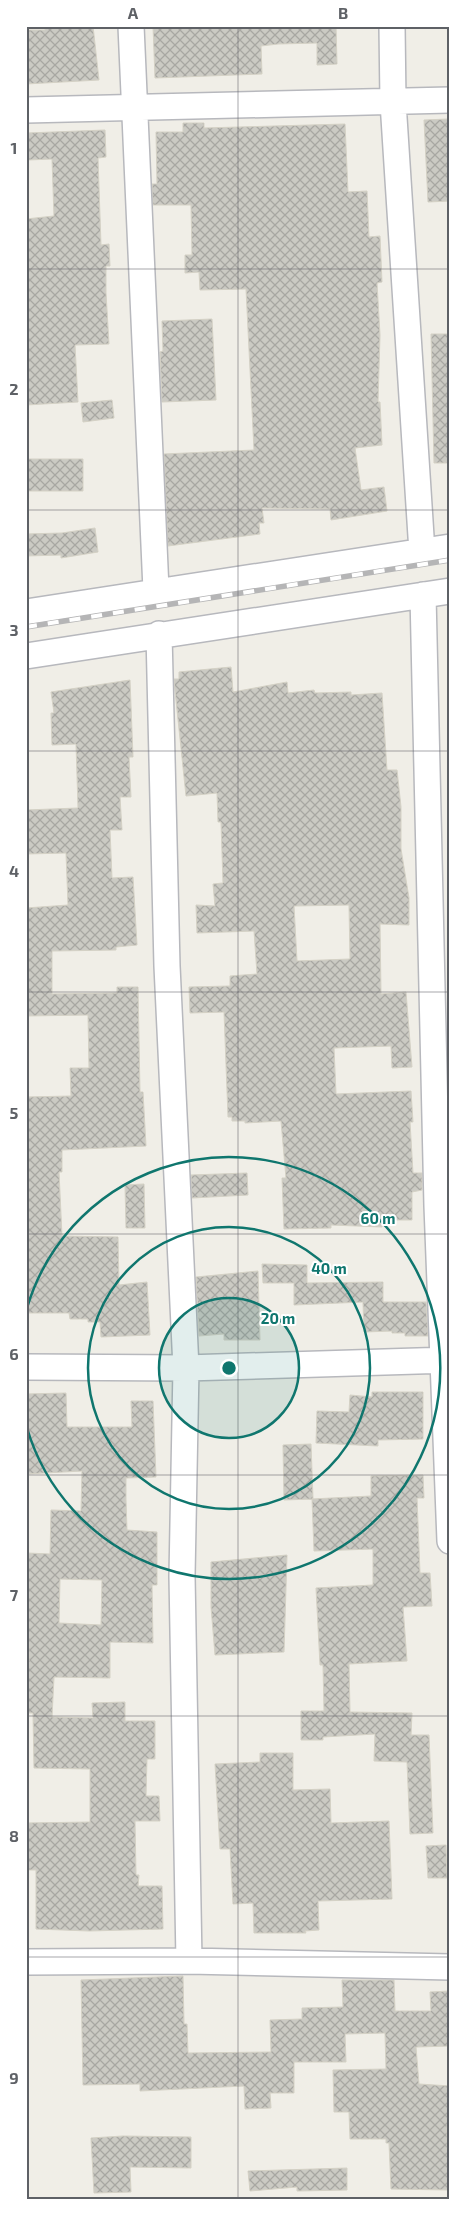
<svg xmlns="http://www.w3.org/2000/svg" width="476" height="2226" font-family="'Exo 2',sans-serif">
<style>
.building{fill:url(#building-cross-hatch);stroke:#d4d1c5;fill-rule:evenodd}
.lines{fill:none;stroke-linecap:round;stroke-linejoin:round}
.minor-casing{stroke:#b7b8bd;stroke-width:28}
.minor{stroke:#fff;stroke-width:25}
.rail-casing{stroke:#b5b5b6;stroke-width:5.5}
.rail{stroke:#fff;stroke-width:4;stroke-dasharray:11;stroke-linecap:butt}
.grid{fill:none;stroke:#5e6166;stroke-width:1;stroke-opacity:0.55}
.ring{fill:none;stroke:#0f766e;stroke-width:2.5}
.centre{fill:#0f766e;stroke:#fff;stroke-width:2.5}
.ring-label{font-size:15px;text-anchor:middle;font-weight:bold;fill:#0f766e;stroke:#fff;stroke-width:4;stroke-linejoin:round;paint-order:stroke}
.neatline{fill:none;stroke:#5e6166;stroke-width:2}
.grid-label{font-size:16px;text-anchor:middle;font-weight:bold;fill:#5e6166}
</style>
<defs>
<pattern id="building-cross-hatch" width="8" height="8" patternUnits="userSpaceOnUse" patternTransform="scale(1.25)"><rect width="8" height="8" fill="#cbcac3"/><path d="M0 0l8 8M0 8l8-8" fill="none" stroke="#a8a7a2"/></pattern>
</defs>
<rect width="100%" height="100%" fill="#f0eee7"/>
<!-- building -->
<path class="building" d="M93 26 99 80 26 84V30H45V27L55 26Z
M153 26H336L337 64 317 65V43L278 44 261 46 262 74 155 78Z
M448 119 450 201 428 202 424 120Z
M183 123H204V128L345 124 348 192 367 191 369 237 380 236 382 282 377 283 380 335 378 402H380L382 445 355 448 361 490 384 487 387 511 331 520 330 509 262 508 264 523H259L260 534 168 546 164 454 254 450 246 289 200 290 199 272 185 273V255H192L191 205H153L152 184H157L156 132H183Z
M105 130 106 157 98 158 101 245 109 244 110 266H106V293L109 344 75 345 78 402 26 405V219L54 216 52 159 28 160 27 133Z
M212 319 216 400 162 402 160 352 163 351 162 321Z
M431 334H450V463H434Z
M112 400 114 418 83 422 81 403Z
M26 459H83V491H26Z
M95 528 98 552 61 558V555L26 556V534L62 533Z
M231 667 233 692 287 682 288 693 314 690 315 693 351 692V695L382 693 387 770H397L401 807V849L409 898V925L380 924 381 994 406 992 412 1067 392 1068 391 1046 334 1048 336 1094 411 1091 413 1122H410L413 1173H422V1190L412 1192V1220H382V1227L331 1225V1228L284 1229 282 1178H286L281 1121 245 1123V1121H232V1117H228L224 1012 190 1013 189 987 230 986V976L257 974 254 931 197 933 196 905 215 906 213 884 223 883 221 822H218L217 793 186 796 175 691 174 679H179V672ZM349 905 350 959 297 961 294 906Z
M130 680 133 757H129L131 797H120L122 830H110L112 878 133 877 137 945 116 947V950L52 951V994L117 993V987H138L140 1092H143L146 1146 62 1150V1172H59L62 1236 118 1237 119 1285 147 1282 150 1335 101 1337 100 1322H88V1319H70L69 1313H26V1097L71 1096 70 1068H89L88 1015 26 1016V908L68 905 66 853 26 854V810L78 808 76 744 52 745 51 713H54L51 692Z
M247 1173 248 1195 192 1198 191 1175Z
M144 1184 145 1228H126L125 1185Z
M262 1264 307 1265V1283L383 1282V1302H426L428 1336H405V1333H392V1331L364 1332 363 1302 294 1305V1283H263Z
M258 1271 260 1340H224V1334L199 1336 196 1277Z
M372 1392H423V1439L378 1440V1446L316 1443 317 1411 349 1412 350 1395 372 1397Z
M66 1393 67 1427H132L131 1401H153L156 1477 126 1478V1500L127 1530 157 1532V1585H152L153 1643 110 1642V1678L54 1677 52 1717 93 1718 92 1703 125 1702V1721H155V1759H147L146 1796H159L160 1821H135L136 1875H139L138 1886H162L163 1929 89 1931 36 1929V1870H26V1823L90 1822V1769L34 1768 33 1713H26V1661H29L27 1553 50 1554 51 1510 81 1511 82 1471 26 1474V1394ZM60 1579 102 1580 101 1625 59 1623Z
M311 1444 313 1499 284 1500 283 1445Z
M423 1475 424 1498H417L420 1573H430L432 1606 403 1607 407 1661 349 1664 350 1712 412 1713 411 1735H429L433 1833 410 1834 407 1762 374 1761 375 1734 323 1737V1740H301V1711H324L323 1665H320L316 1588 373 1585V1549L314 1551 312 1499 371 1496V1476Z
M287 1555 284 1652 215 1655 211 1607V1562Z
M260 1753H293V1790L330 1789 331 1823 389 1821 392 1899 318 1901 319 1930 305 1931 306 1933H254L253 1903 233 1904 230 1849H220L215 1764 260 1762Z
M446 1845 447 1878H428L426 1846Z
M183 1976 184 2024H187L188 2053 271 2052 270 2020 302 2019V2008L343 2007 342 1980H394L395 2011H431L430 1992 450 1991V2046L416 2047 419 2084 450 2086V2126H447L448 2190 391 2189 389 2143H386V2139H350L349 2112H334L333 2070 386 2069 385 2033 345 2034 346 2062H294V2093H270L271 2108 245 2109 244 2086 140 2091V2084L83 2085 81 1980Z
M123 2136 191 2137V2168L130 2167 131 2192 94 2193 91 2138Z
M347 2168V2190L297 2191V2187L250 2191 248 2171Z"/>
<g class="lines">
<defs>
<path id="minor" d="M131 26 156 590
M392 26 393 102 422 552
M26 110 450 100
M423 595 437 1206 450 1541
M26 612 450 547
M159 634 167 966 186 1368 182 1576 189 1961
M26 656 450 591
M26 1367 186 1368 450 1360
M26 1962 189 1961 450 1967"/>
</defs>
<!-- minor casing -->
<use href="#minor" class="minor-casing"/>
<!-- minor -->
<use href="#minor" class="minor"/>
<defs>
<path id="rail" d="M26 627 450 560"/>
</defs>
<!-- rail casing -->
<use href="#rail" class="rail-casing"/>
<!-- rail -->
<use href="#rail" class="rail"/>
</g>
<!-- grid -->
<path class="grid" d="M238 26V2200M26 269H450M26 510H450M26 751H450M26 992H450M26 1234H450M26 1475H450M26 1716H450M26 1957H450"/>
<!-- distance rings -->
<circle cx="229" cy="1368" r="70" fill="#0f766e" fill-opacity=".12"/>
<g class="ring">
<circle cx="229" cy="1368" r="70"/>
<circle cx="229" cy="1368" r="141"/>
<path d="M27 1308A211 211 0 1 1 27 1428"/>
</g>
<circle cx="229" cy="1368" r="8" class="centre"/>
<g class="ring-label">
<text x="378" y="1224">60 m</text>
<text x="329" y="1274">40 m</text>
<text x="278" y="1324">20 m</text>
</g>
<!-- border -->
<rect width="476" height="2226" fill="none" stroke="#ffffff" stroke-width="55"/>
<rect x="28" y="28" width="420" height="2170" class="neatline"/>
<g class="grid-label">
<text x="133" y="19">A</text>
<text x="343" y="19">B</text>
<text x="14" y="154">1</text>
<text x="14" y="395">2</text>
<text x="14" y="636">3</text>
<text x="14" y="877">4</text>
<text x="14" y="1119">5</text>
<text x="14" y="1360">6</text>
<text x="14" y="1601">7</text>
<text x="14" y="1842">8</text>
<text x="14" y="2084">9</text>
</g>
</svg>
